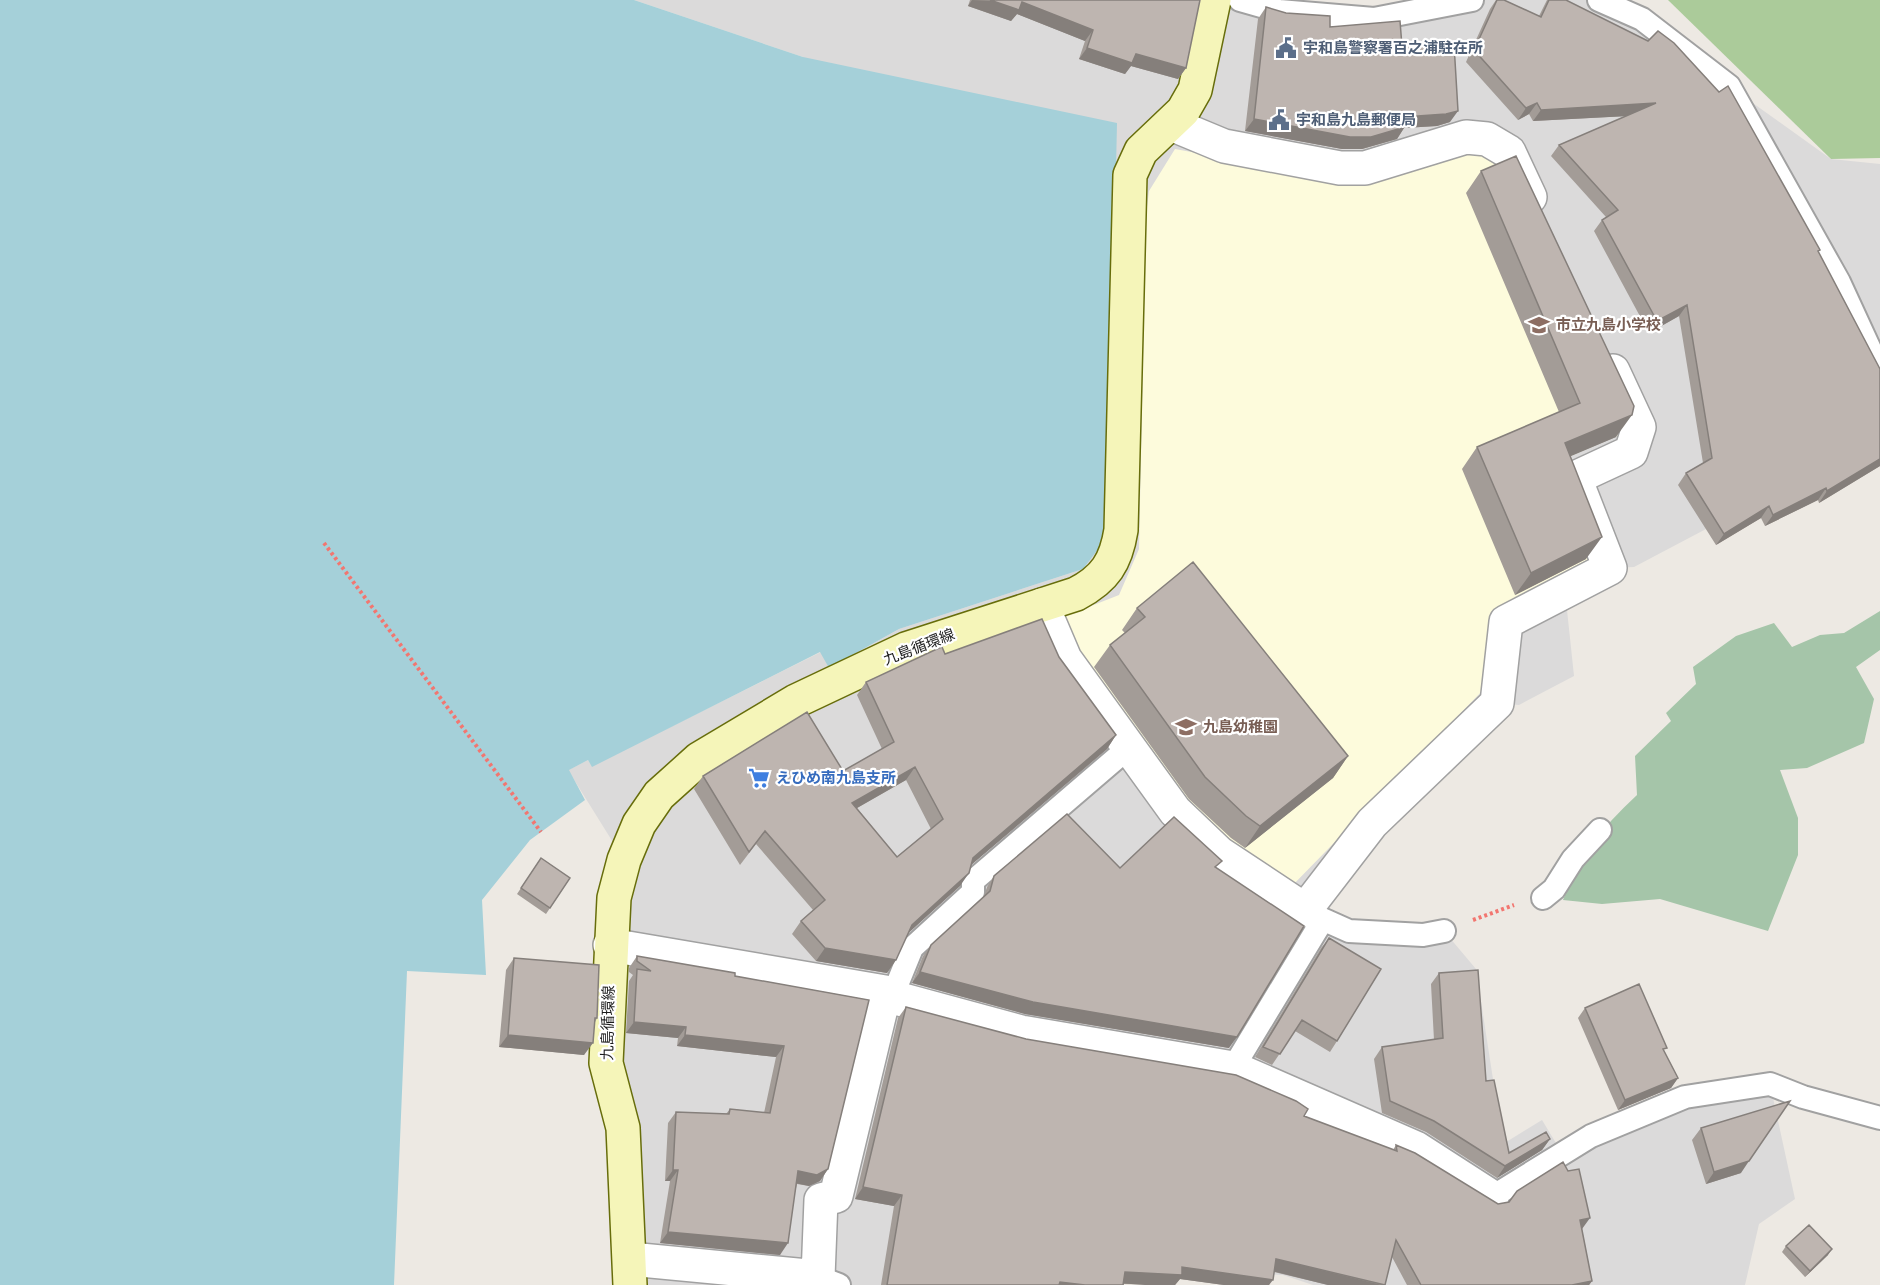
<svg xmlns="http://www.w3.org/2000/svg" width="1880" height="1285" font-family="Commissioner,'Noto Sans JP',sans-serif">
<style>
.residential{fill:#dbdada}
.education{fill:#fdfbdc}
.forest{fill:#abcb9a}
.cemetery{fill:#a5c5a9}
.water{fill:#a5d0d9}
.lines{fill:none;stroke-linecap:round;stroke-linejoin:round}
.service-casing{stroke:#a1a1a1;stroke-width:26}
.minor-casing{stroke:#a1a1a1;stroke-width:36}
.secondary-casing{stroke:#676d0b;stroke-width:36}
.path{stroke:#f27670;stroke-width:4;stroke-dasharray:3 3;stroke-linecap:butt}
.service{stroke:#fff;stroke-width:22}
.minor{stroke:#fff;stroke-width:33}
.secondary{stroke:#f5f5b9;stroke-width:33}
.wall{fill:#a39c97;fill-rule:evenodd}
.shaded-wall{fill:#857f7b}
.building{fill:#beb5b0;stroke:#857f7b;stroke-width:1.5;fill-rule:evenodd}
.labels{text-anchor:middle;stroke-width:4.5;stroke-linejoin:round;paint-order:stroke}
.service-label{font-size:15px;font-weight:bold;fill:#4e5e75;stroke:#fff;text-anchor:start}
.education-label{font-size:15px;font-weight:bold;fill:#785e54;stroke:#fff;text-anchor:start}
.street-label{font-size:15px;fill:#1d1d1d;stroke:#fff}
.shop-label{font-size:15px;font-weight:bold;fill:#366cbe;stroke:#fff;text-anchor:start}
</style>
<rect width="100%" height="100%" fill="#ede9e3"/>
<!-- residential -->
<path class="residential" d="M634 0H1240L1374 19 1472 0H1599L1729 86 1831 159 1880 164V430L1725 519 1634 567 1610 568 1565 591 1574 676 1519 705 1497 703 1305 910 1322 921 1444 931 1476 969 1503 1144 1542 1120 1562 1153 1685 1097 1770 1084 1795 1199 1759 1224 1745 1285H1313L1283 1275 1180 1271 1113 1285H630L606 1063 624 860 568 770 588 760 592 766 821 652 830 668 899 629 1083 569 803 57Z"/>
<!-- education -->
<path class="education" d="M1175 149 1360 183 1455 152 1487 155 1509 171 1622 434 1550 465 1591 562 1493 624 1489 684 1289 889 1223 843 1086 674 1058 619 1119 595 1139 549 1146 215 1149 191Z"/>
<!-- forest -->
<path class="forest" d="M1668 0H1880V158L1831 159Z"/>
<!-- cemetery -->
<path class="cemetery" d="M1880 611V650L1856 667 1874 699 1864 743 1807 768 1780 770 1798 818V855L1768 931 1660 899 1602 904 1563 900C1584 850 1598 832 1637 795L1635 756 1671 721 1666 713 1696 684 1693 667 1736 636 1774 623 1792 647 1820 635 1844 633Z"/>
<!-- water -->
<path class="water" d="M0 0H634L803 57 1117 123 1108 536 1083 569 899 629 829 668 820 652 592 767 588 760 569 770 585 800 530 840 482 900 486 975 407 971 394 1285H0Z"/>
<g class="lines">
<defs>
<path id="service" d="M1240 0 1279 11 1374 19 1472 0
M1599 0 1642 19 1729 86 1839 282 1880 371
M1543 898 1554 889 1573 859 1600 830
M1311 914 1349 931 1423 935 1444 931
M892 997 912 948 973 892V881L1127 749
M1233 1068 1322 921
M1492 1197 1591 1136 1685 1097 1770 1084 1803 1097 1880 1118
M818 1277 839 1285"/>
<path id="minor" d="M1171 124 1224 146 1340 168H1365L1466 137 1487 139 1509 152 1530 197
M1042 605 1065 659 1175 811 1219 853 1305 910 1372 823 1497 703 1506 622 1610 568 1575 478 1631 452 1639 427 1613 371
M610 945 885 992 892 997 1021 1032 1233 1068 1416 1148 1492 1197
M630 1259 818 1277 821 1200 836 1196 885 992"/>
<path id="secondary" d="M630 1285 623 1128 606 1063 614 898 624 860 639 824 659 795 699 759 796 701 906 649 1076 594C1105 579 1116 562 1121 530L1130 175 1141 151 1183 111 1195 90 1214 0"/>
</defs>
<!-- service casing -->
<use href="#service" class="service-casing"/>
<!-- minor casing -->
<use href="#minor" class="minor-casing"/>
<!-- secondary casing -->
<use href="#secondary" class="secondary-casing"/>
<!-- path -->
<path class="path" d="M324 543 541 832
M1473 920 1514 905"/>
<!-- service -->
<use href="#service" class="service"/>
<!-- minor -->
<use href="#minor" class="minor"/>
<!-- secondary -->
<use href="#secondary" class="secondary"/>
</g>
<!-- wall -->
<path class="wall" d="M970 0H1200L1186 68 1178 79 1131 66 1125 74 1079 59 1085 41 1017 14 1011 21 968 6Z
M1496 0H1504L1539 16 1547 0H1566L1820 250 1818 252 1880 466 1819 503 1818 500 1765 526 1761 518 1716 545 1678 485 1686 473 1703 463 1679 316 1649 333 1594 231 1602 220 1606 217 1551 156 1559 145 1627 116 1533 121 1529 114 1518 120 1466 62 1490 9Z
M1266 7 1330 27 1402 46 1450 122 1437 126 1404 128 1397 139 1362 149H1342L1245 131 1258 19Z
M1481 171 1616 437 1570 456 1586 559 1515 595 1462 469 1477 447 1559 412 1466 193Z
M1137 608 1348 756 1333 778 1245 848 1231 838 1189 799 1094 667 1110 645 1125 633 1122 630Z
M945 654 1059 657 1116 735 1107 749 971 865 960 886 908 933 896 960 887 973 816 961 792 934 801 921 813 910 756 844 740 865 694 789 703 776 843 771 882 749 857 695 866 682ZM906 780 931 829 897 857 857 808Z
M541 858 570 878 546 914 517 894Z
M1120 868H1217L1229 1048 1025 1014 912 983 923 956 931 945 984 896 987 887 994 876Z
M1329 938 1337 1041 1330 1052 1295 1031 1272 1065 1255 1057 1321 948Z
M637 956 735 976 869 1000 828 1169 820 1181 809 1186 797 1184 780 1255 660 1243 670 1181H665L668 1123 676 1112 726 1114 730 1109 764 1113 776 1057 677 1046 678 1038 626 1033 629 981 633 975 629 972V968Z
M514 958 597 1018 595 1022 584 1055 499 1047 506 970Z
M1439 973 1486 1081 1509 1153 1550 1139 1542 1150 1497 1178 1426 1132 1382 1113 1374 1059 1382 1047 1434 1040 1431 984Z
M906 1007 1304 1116 1393 1150 1396 1145 1498 1204 1582 1229 1592 1281 1589 1285H1407L1392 1257 1385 1285H1328L1274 1272 1269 1285H1224L1180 1279 1175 1285 1124 1284 1123 1285H881L894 1206 855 1199 898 1018Z
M1585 1008 1664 1051 1678 1078 1671 1088 1618 1110 1578 1018Z
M1701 1128 1741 1173 1706 1184 1692 1140Z
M1786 1246 1828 1255 1805 1277 1782 1252Z"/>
<!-- shaded-wall -->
<path class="shaded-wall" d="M972 0 1022 2 1093 30 1085 41 1017 14 1011 21 968 6Z
M1087 48 1136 54 1186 68 1178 79 1131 66 1125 74 1079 59Z
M1537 103 1529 114 1518 120 1526 108Z
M1656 103 1648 115 1533 121 1541 110Z
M1458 111 1450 122 1437 126 1404 128 1397 139 1362 149H1342L1245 131 1254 119Z
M1687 305 1679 316 1649 333 1657 321Z
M1632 415 1616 437 1550 465 1565 443Z
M1880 459V466L1819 503 1827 491Z
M1826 488 1818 500 1765 526 1773 515Z
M1769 506 1761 518 1716 545 1724 534Z
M1602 537 1586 559 1515 595 1531 573Z
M1116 735 1107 749 964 871 973 858Z
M1348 756 1333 778 1245 848 1260 826Z
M915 767 906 780 843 816 852 803Z
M969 873 960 886 903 938 912 925Z
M825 948 896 960 887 973 816 961Z
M920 972 1237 1037 1229 1048 1025 1014 912 983Z
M634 1022 686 1027 678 1038 626 1033Z
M508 1035 593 1043 584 1055 499 1047Z
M685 1035 784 1046 776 1057 677 1046Z
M1678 1078 1671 1088 1618 1110 1625 1100Z
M1550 1139 1542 1150 1497 1178 1505 1166Z
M1749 1161 1741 1173 1706 1184 1714 1172Z
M828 1169 820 1181 809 1186 790 1182 798 1171Z
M673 1170H678L670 1181H665Z
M863 1187 902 1195 894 1206 855 1199Z
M1590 1218 1582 1229 1572 1231 1580 1220Z
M668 1232 788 1243 780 1255 660 1243Z
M1832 1249 1828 1255 1805 1277 1810 1271Z
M1276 1259 1382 1285H1328L1268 1270Z
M1182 1267 1273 1280 1269 1285H1224L1180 1279 1175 1285H1145L1117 1283 1125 1272Z
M1592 1281 1589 1285H1572Z
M1060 1282 1085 1285H1058Z"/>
<!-- building -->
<path class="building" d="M990 0H1200L1186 68 1136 54 1132 63 1087 48 1093 30 1022 2 1019 10Z
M1497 0H1504L1541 17 1549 0H1566L1648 41 1658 31 1674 43 1719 92 1728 86 1820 250 1818 251 1880 369V459L1827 491 1826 488 1773 515 1769 506 1724 534 1686 473 1712 458 1687 305 1657 321 1602 220 1618 210 1559 145 1656 103 1541 110 1537 103 1526 108 1474 50Z
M1266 7 1286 13 1330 16V27L1400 21 1402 46 1454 44 1458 111 1446 114 1404 117 1405 127 1371 137H1350L1254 119Z
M1516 156 1634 406 1632 415 1565 443 1602 537 1531 573 1477 447 1580 403 1481 171Z
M1193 562 1348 756 1260 826 1246 816 1205 777 1110 645 1145 617 1137 608Z
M1042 619 1059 657 1116 735 973 858 969 873 912 925 896 960 825 948 801 921 825 900 765 831 749 852 703 776 807 712 843 771 894 742 866 682 939 648 942 647 945 654ZM915 767 943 819 897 857 852 803Z
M1067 814 1120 868 1174 817 1222 861 1215 867 1304 926 1237 1037 1033 1002 920 972 931 945 990 891 994 876Z
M541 858 570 878 550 908 521 888Z
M1329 938 1381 969 1337 1041 1302 1020 1280 1054 1263 1047Z
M637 956 735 973V976L869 1000 828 1169 817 1175 798 1171 788 1243 668 1232 678 1170H673L676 1112 729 1114 730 1109 770 1113 784 1046 685 1035 686 1027 634 1022 637 969 651 971 637 961Z
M514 958 599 965 597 1018H595L593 1043 508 1035Z
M1478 970 1486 1081 1494 1080 1509 1153 1546 1132 1550 1139 1505 1166 1434 1121 1390 1101 1382 1047 1443 1038 1439 973Z
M1639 984 1667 1048 1663 1049 1678 1078 1625 1100 1585 1008Z
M906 1007 1026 1039 1236 1075 1296 1101 1308 1109 1304 1116 1397 1151 1396 1145 1415 1153 1498 1204 1509 1202 1517 1191 1563 1162 1568 1171 1579 1169 1590 1218 1580 1220 1592 1281 1572 1285H1421L1396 1240 1385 1285 1276 1259 1273 1280 1182 1267V1275L1125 1272 1123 1285H1085L1060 1282 1059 1285H887L902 1195 863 1187Z
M1790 1101 1749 1161 1714 1172 1701 1128Z
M1809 1225 1832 1249 1810 1271 1786 1246Z"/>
<!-- icons -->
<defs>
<symbol id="civic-bare" viewBox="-9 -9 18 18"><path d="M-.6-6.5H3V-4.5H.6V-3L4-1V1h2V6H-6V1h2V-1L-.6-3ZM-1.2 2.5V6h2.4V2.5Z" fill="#5c6f8a" stroke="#fff" stroke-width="2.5" paint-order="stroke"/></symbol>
<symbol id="school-bare" viewBox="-9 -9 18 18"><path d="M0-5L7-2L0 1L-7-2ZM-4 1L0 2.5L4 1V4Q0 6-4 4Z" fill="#8d6e63" stroke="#fff" stroke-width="2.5" paint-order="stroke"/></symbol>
<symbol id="supermarket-bare" viewBox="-9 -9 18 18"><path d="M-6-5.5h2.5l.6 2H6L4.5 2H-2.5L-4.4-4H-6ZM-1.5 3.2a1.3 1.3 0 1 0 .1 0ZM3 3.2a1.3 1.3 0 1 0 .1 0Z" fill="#3f7fe0" stroke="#fff" stroke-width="2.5" paint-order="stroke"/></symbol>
</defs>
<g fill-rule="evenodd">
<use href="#civic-bare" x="1271" y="33" width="30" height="30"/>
<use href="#civic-bare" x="1264" y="105" width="30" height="30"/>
<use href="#school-bare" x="1524" y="310" width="30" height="30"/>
<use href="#school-bare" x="1171" y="712" width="30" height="30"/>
<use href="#supermarket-bare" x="744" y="763" width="30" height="30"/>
</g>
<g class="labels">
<!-- service labels -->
<g class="service-label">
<text x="1303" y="53">宇和島警察署百之浦駐在所</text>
<text x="1296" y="125">宇和島九島郵便局</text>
</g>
<!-- education labels -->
<g class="education-label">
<text x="1556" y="330">市立九島小学校</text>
<text x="1203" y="732">九島幼稚園</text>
</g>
<!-- street labels -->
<g class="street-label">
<text transform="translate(919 647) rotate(-21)" y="5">九島循環線</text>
<text transform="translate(608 1023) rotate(-89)" y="5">九島循環線</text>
</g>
<!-- shop labels -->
<g class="shop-label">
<text x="776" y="783">えひめ南九島支所</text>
</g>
</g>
</svg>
